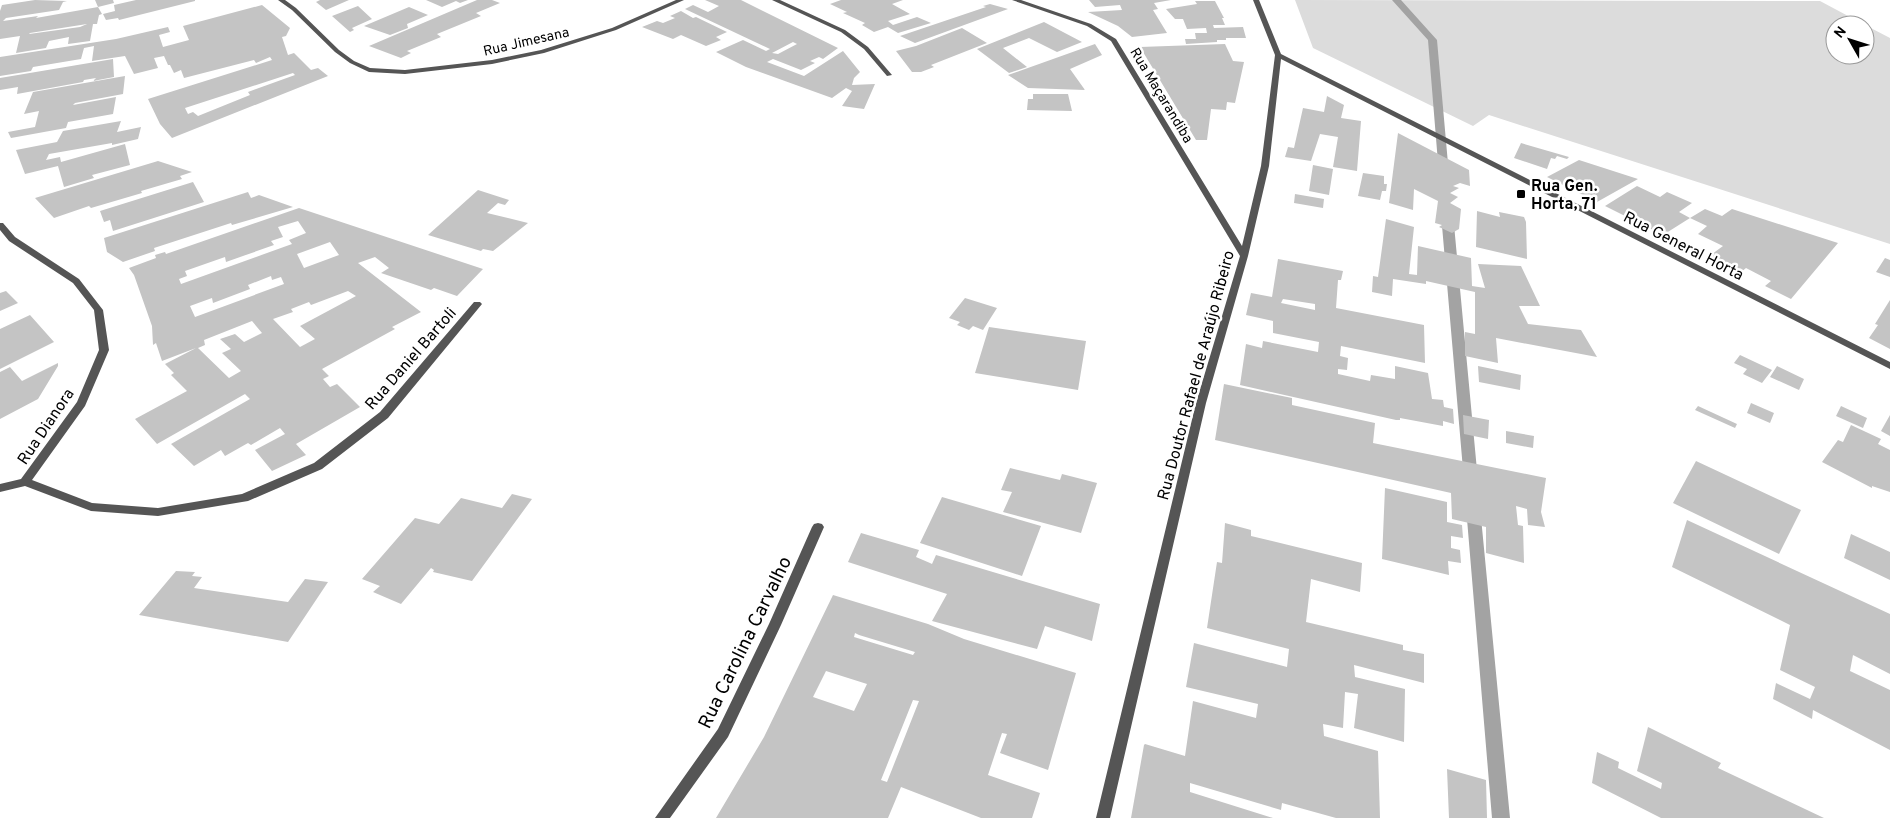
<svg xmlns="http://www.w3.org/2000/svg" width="1890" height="818" font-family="Overpass,sans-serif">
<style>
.green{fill:#dcdcdc}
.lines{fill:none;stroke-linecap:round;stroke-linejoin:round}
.stream{fill:#a3a3a3;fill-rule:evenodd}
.building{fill:#c4c4c4;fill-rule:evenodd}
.minor{fill:#555;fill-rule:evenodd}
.poi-dot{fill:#000;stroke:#fff;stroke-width:2}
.labels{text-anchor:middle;stroke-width:5;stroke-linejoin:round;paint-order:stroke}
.far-street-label{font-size:14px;fill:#000;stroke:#fff}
.poi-label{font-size:16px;font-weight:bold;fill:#000;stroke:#fff;text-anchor:start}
.street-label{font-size:16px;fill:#000;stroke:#fff}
.near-street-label{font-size:19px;fill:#000;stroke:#fff}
</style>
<rect width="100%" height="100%" fill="#fff"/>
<!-- green -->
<path class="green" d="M1295 0 1820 1 1865 25H1835V55H1865V25L1890 38V244L1489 115 1473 126 1313 48Z"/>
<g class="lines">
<!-- stream -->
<path class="stream" d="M1392 0H1401L1437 40 1449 175 1448 177 1444 178 1439 175 1428 40Z
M1447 211 1453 214 1478 481 1476 485 1471 487 1466 485 1464 481 1441 214Z
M1473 501 1478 503 1480 507 1510 818H1492L1466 507 1468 503Z"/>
</g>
<!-- building -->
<path class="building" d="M35 0 67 1 63 2 59 10 6 18 3 21 38 16 36 18 98 7 102 14 99 15 97 24H93L90 41 68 44 69 37 49 41 46 48 16 53 20 36 0 39V11L2 5ZM87 24 80 27 29 34 30 33Z
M95 0H113L114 3 98 7Z
M136 0H195V1L119 20 118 18 106 20 103 14 115 11 114 5Z
M320 0H349L326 10 316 2Z
M426 0H468L460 3 456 1 442 7Z
M477 0H492L500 3 476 13 481 16 437 34 441 37 407 51 411 53 401 58 369 46Z
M705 0H741L838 48 823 59 819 57 810 61 815 63 801 70 773 59 767 62 804 76 843 51 860 72 854 78 852 85 875 84 864 109 842 106 852 91 846 88 832 98 746 67 716 52 743 40 766 51 770 49 685 9 693 5 708 12 719 6ZM793 42 797 44 778 54 772 53Z
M841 0H903L892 4 910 14 888 21 893 25 917 17 931 23 898 33 888 27 874 32 862 25 865 23 843 13 847 12 830 4Z
M1089 0H1171L1154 3 1158 9 1153 10 1167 33 1132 37 1118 26 1088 12 1122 10 1120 5 1095 7Z
M1195 1H1215L1224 18H1222L1225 25H1213L1214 28 1243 27 1246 38H1226V40H1217V42L1186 44 1185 39H1196L1195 33H1207L1206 28 1187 29 1183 19H1175L1166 9 1197 4Z
M990 4 1008 9 915 43 900 36 986 7 983 6Z
M262 5 290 28 286 36 282 37 288 55 294 53 311 70 318 68 328 76 172 138 160 124 148 99 272 60 270 57 256 63 254 60 184 78 181 70 174 73 170 65H168L164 56 154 58 158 68 134 74 125 56 92 61 94 46 84 48 81 59 33 67 31 71 0 76V57L116 39 168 27 170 32 159 35 163 47 189 40 183 26ZM293 73 295 75 248 92 250 95 198 116 193 112 188 114 185 108Z
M358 6 372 19 352 28 354 30 350 32 332 16Z
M409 7 428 15 407 24 408 28 390 35 364 26Z
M681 11 693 18 696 17 727 32 716 37 721 40 706 46 681 35 673 39 642 27 657 21 663 23 675 18 670 16Z
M1044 22 1082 42 1057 52 1029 38 1003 48 1027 67 1009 73 977 49Z
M962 28 987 43 931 65 934 67 921 72H912L896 51 916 46Z
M1095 44 1102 55 1070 69 1085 90 1028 88 1008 75Z
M1225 44 1233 61 1244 62 1235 103 1227 102 1226 110 1211 109 1207 140H1196L1140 47Z
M113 59 114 77 93 81 96 78 84 80 83 82 17 94 18 87 0 90V78Z
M125 76 123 94 75 103 73 105 116 97 113 114 68 122 66 128 11 138 8 132 35 127 39 111 24 114 33 92Z
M1033 94H1068L1072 111 1027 110 1028 99H1033Z
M1327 96 1344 105 1341 118 1361 121 1357 171 1333 167 1338 137 1320 134 1311 161 1285 157 1288 147 1294 148 1303 108 1324 112Z
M121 121 117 132 141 127 138 139 112 145V143L49 154 46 160 60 157 61 162 125 144 130 165 92 175 94 178 64 187 58 166 25 174 16 150 57 142 63 131Z
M1398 133 1469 170 1470 186 1460 183 1453 186 1459 188 1450 193 1458 197 1450 203 1461 209 1459 229 1452 233 1439 227 1442 225 1435 223 1438 201 1414 189 1413 210 1389 203Z
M1521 143 1569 157 1567 159 1557 156 1555 159 1551 158 1547 169 1514 158Z
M1579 160 1638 179 1597 202 1547 177Z
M158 161 192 172 180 176 182 179 141 191 142 193 91 208 89 206 54 218 35 198Z
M1313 165 1333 169 1329 195 1309 191Z
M1363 173 1384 176V184H1387L1386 191H1382L1380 200 1358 196Z
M193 182 204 202 113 231 110 220 104 222 100 211Z
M1637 186 1660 197 1667 192 1692 203 1679 212 1690 218 1705 209 1722 216 1732 209 1838 243 1791 299 1765 286 1771 281 1746 268 1740 273 1708 257 1723 246 1698 234 1707 226 1690 218 1663 235 1605 206Z
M478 190 509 200 505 205 498 203 487 213 528 223 493 251 483 249 481 251 428 235Z
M248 192 251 198 259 195 293 207 232 225 231 223 154 248 155 251 123 262 107 252 104 238Z
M1295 194 1324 199 1323 208 1294 203Z
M299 208 483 269 457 296 434 288 431 290 381 273 389 268 375 257 358 263 421 312 392 327 395 329 322 369 329 376 323 379 330 387 337 384 360 407 296 444 306 455 272 471 255 450 285 434 280 428 251 445 248 443 225 456 221 450 194 466 171 444 250 399 245 394 157 444 135 419 187 391 171 375 174 373 165 364 196 348 162 361 156 343 153 345 152 326 134 275 129 268 156 258 155 255 165 252 166 254ZM298 221 306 233 289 240 292 244 181 284 179 279 187 276 185 271 225 257 226 262 274 245 271 241 283 237 278 227ZM330 242 339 255 304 268 297 254ZM271 276 272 280 281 277 284 284 195 317 190 306 212 298 213 303 250 289 248 285ZM348 291 356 296 300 326 315 339 300 347 273 319 293 312 291 309 309 302 311 305ZM252 321 262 333 244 342 235 334 220 339 231 349 222 353 241 371 229 378 198 348 205 345 204 340Z
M1477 211 1500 217 1499 212 1524 217 1526 222 1527 259 1476 247Z
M1386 219 1414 227 1409 274 1417 275 1418 246 1471 258 1472 286 1485 288 1478 264 1521 266 1540 306H1519L1528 324 1581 330 1597 357 1496 338 1498 363 1465 356V332L1475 334V292L1426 281V284L1393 279 1392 296 1372 292 1373 276 1378 277Z
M1885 258 1890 260V277L1876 272Z
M1278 259 1343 271 1341 280H1338L1336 308 1424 325 1425 363 1341 346 1340 356 1348 358 1347 370 1338 369V374L1370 381 1371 375 1395 379V366L1428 373 1432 399 1443 400 1444 407 1453 409 1454 424 1443 421V426L1400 418V420H1396L1240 385 1246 344 1262 348 1263 341 1318 352 1319 342 1273 333V321L1246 315 1251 293 1272 297ZM1283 299 1315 304V310L1281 303Z
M6 291 18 303 0 311V293Z
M965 298 997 308 983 330 973 326 969 330 957 325 960 322 949 318Z
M1890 300V349L1869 338 1878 325 1875 324Z
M30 315 54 342 0 369V329Z
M989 327 1086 341 1078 390 975 373Z
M1740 355 1772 370 1762 383 1743 374 1747 369 1734 363Z
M58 363V366L38 399 0 419V372L10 367 22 381Z
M1478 366 1521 375 1520 390 1479 382Z
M1777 366 1804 379 1799 390 1770 377Z
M1224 384 1292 398V405L1375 423 1373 443 1546 478 1541 512 1545 527 1528 525 1527 509 1516 506 1518 525 1523 526 1524 563 1486 553V527L1452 519 1451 493 1215 440Z
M1751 403 1774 413 1770 423 1747 413Z
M1698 406 1737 424 1735 428 1695 410Z
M1841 406 1867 418 1863 428 1836 416Z
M1463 415 1489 420 1488 439 1464 434Z
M1890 415V436L1881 431Z
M1851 425 1881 439 1878 444 1890 450V492L1872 486V488L1822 462 1838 440 1843 442Z
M1506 431 1534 436 1533 448 1506 443Z
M1696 461 1801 510 1779 554 1673 503Z
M1010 468 1060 480 1062 474 1097 483 1081 533 1003 512 1012 492 1001 490Z
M1385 488 1447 502V522L1462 525 1463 538 1451 536V548L1460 550 1461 563 1448 561 1449 575 1382 559Z
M512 494 532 499 472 581 433 572 434 570 431 568 401 604 373 592 380 586 362 579 415 518 439 524 461 498 502 508Z
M942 497 1041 526 1022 576 920 543Z
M1687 520 1890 614V674L1853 655 1850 671 1890 690V750L1813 710 1812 719 1773 699 1776 683 1810 699 1815 687 1780 670 1790 625 1672 567Z
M1225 523 1251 530V536L1362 563 1360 592 1311 579 1306 622 1403 645V650L1424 654V683L1354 665 1355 677 1405 689 1404 742 1354 728 1358 694 1345 692 1343 728 1323 724 1324 736 1378 751 1380 818H1336L1282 803 1281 810 1190 783V792L1273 818H1131L1144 745 1145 744 1185 756 1193 701 1256 718 1258 704 1186 687 1194 643 1287 667 1289 649 1207 628 1217 562 1222 563Z
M861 533 919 550 916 557 930 563 932 564 936 555 1100 604 1092 641 1045 626 1037 649 932 621 947 594 848 562Z
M1851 534 1890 552V580L1844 558Z
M176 571 195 572 192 576 202 577 194 588 288 602 305 579 328 582 288 642 139 615Z
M833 595 928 624 964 639 1076 673 1048 770 1000 753 1007 734 1002 733 988 775 1040 793 1032 818H981L901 787 888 818H716L764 737ZM855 633 859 635 915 652 913 655 867 641 854 637ZM826 671 867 684 854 711 813 697ZM913 700 919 701 887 782 881 780Z
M1648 727 1721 763 1718 768 1824 818H1661L1592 783 1597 752 1619 762 1618 768 1661 789 1662 783 1637 771Z
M1447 769 1486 780 1487 818H1449Z"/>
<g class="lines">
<!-- minor -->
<path class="minor" d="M278 0H285L296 8 339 50 354 61 370 68 405 70 492 60 541 50 612 28 676 0H684L616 30 544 53 492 64 405 74 369 72 350 63 335 52 292 10Z
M772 0H780L845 30 868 47 892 75 887 76 864 49 841 32Z
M1012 0H1021L1091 24 1116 39 1242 246 1261 166 1275 55 1253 0H1259L1281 54 1890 362V369L1281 59 1269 166 1248 256 1206 403 1110 818H1096L1196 403 1240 256 1111 41 1087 26Z
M0 223H3L15 237 79 279 103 310 109 350 85 406 32 480 92 503 158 508 242 494 314 463 380 412 474 302H480L482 304 388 418 322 469 248 501 158 516 91 511 25 486 0 492V484L21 479 77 402 99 350 94 310 73 283 9 241 0 230Z
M818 523 822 524 824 527 781 625 728 737 670 818H655L718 729 769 624 812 527 814 524Z"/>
</g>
<!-- markers -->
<rect class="poi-dot" x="1516" y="189" width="10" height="10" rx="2.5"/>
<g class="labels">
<!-- far-street labels -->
<g class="far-street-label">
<text transform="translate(526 41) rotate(-13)" y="5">Rua Jimesana</text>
<text transform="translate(1162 95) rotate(59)" y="5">Rua Maçarandiba</text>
</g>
<!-- poi labels -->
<g class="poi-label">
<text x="1531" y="191">Rua Gen.<tspan x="1531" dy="18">Horta, 71</tspan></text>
</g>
<!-- street labels -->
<g class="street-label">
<text transform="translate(1684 245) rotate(27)" y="6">Rua General Horta</text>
<text transform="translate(410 358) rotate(-49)" y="6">Rua Daniel Bartoli</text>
<text transform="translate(1195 375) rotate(-75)" y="6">Rua Doutor Rafael de Araújo Ribeiro</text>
<text transform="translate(45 426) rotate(-56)" y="6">Rua Dianora</text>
</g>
<!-- near-street labels -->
<g class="near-street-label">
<text transform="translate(744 642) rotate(-64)" y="7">Rua Carolina Carvalho</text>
</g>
</g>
<!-- north arrow -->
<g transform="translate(1850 40) rotate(309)"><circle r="24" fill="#ffffff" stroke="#999999"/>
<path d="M0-4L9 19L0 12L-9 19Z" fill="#000000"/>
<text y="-8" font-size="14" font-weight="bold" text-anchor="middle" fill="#000000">N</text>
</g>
</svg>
